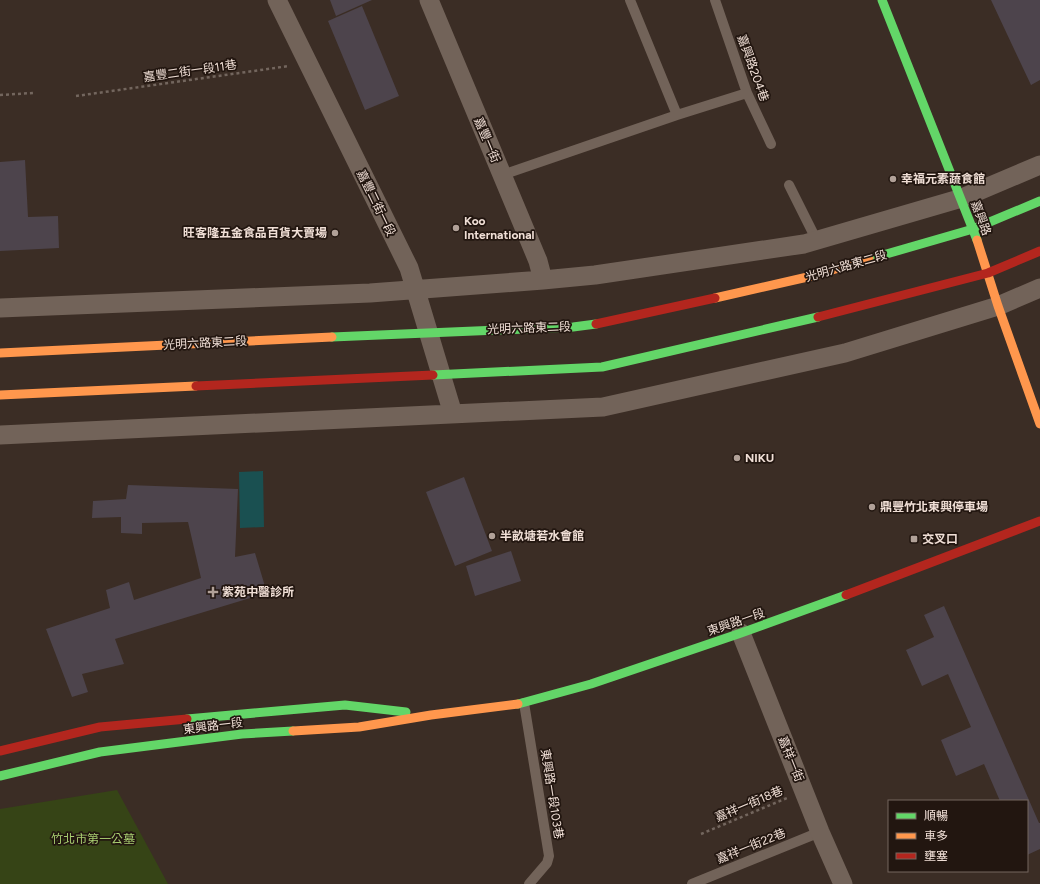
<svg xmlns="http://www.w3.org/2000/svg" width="1040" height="884" font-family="Figtree,'Noto Sans TC',sans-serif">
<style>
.green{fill:#364416}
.water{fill:#1a5051}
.building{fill:#4d444c}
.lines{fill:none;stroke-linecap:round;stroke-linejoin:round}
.path{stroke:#73665e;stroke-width:2.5;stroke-dasharray:3 3;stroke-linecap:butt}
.lane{stroke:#726359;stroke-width:10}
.street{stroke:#726359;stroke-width:19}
.fast{stroke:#63d668;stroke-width:9}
.slow{stroke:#ff974d;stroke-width:9}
.jam{stroke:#b3261e;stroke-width:9}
.poi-dot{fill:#b1a198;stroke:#221610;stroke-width:1.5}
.labels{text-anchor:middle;stroke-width:3.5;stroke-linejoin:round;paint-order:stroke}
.street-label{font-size:12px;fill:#f0dfd6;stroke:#221610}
.poi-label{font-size:12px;font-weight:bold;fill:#f0dfd6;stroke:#221610;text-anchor:start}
.park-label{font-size:12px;fill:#a9cf71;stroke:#221610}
</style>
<rect width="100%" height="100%" fill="#3b2d25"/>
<!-- green -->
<path class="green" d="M117 790 168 884H0V809Z"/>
<!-- water -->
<path class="water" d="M263 471 264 527 240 528 239 472Z"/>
<!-- building -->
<path class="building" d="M330 0H372L336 16Z
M991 0H1040V80L1031 85Z
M362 6 399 96 365 110 328 21Z
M25 160 28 217 58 216 59 248 0 251V162Z
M464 477 492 551 455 566 426 492Z
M128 485 238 489 235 557 255 553 267 593 115 639 124 664 82 674 88 692 72 697 46 629 110 608 106 590 129 582 134 600 201 578 188 522 142 523V534L121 533V517L92 518 93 501 126 499Z
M511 551 521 581 475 596 466 566Z
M944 606 1039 823H1040V849L1027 855V801H1000L984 764 956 776 941 740 971 727 948 674 922 686 906 650 934 637 924 615Z"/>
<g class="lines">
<!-- path -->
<path class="path" d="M0 95 33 93
M76 96 289 66
M701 834 787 798"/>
<!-- lane -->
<path class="lane" d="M630 0 677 115 747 93
M715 0 747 93 771 144
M502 175 677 115
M789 185 817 241
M524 703 549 856 547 863 529 884
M692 884 820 832"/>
<!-- street -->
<path class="street" d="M277 0 409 268 453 414
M429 0 538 261 543 280
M0 308 370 293 543 280 595 275 804 244 962 198 1040 165
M0 435 603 407 845 353 998 306 1040 288
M741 633 820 832 843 884"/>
<!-- fast -->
<path class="fast" d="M882 0 977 240
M869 259 973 229 1040 201
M332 337 573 327 596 324
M433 375 602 367 818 317
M518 704 591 684 741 633 846 595
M187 719 345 705 406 712
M0 776 100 752 242 734 293 731"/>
<!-- slow -->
<path class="slow" d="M977 240 998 306 1040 424
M715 298 812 276 869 259
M0 353 332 337
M0 395 196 386
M293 731 359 727 431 715 518 704"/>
<!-- jam -->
<path class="jam" d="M818 317 988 273 1040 251
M596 324 715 298
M196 386 433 375
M846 595 1040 521
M0 751 100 727 187 719"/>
</g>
<!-- markers -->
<g class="poi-dot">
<circle cx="893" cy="179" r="4"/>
<circle cx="456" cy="228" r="4"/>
<circle cx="335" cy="233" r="4"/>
<circle cx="737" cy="458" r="4"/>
<circle cx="872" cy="507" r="4"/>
<circle cx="492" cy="536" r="4"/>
<rect x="910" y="535" width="8" height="8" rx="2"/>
<path d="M211 586h4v4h4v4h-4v4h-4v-4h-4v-4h4z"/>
</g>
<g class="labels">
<!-- street labels -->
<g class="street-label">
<text transform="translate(753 68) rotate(70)" y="4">嘉興路204巷</text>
<text transform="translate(190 71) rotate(-8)" y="4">嘉豐二街一段11巷</text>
<text transform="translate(487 140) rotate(67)" y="4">嘉豐一街</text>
<text transform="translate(376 203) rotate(64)" y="4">嘉豐二街一段</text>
<text transform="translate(981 218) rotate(70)" y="4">嘉興路</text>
<text transform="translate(846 266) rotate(-16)" y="4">光明六路東二段</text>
<text transform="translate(529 328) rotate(-2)" y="4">光明六路東二段</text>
<text transform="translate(205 343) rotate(-3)" y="4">光明六路東二段</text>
<text transform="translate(736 622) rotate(-19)" y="4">東興路一段</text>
<text transform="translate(213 726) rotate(-7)" y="4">東興路一段</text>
<text transform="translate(791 759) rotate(68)" y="4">嘉祥一街</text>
<text transform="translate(552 794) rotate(81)" y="4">東興路一段103巷</text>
<text transform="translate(749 804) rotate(-23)" y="4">嘉祥一街18巷</text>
<text transform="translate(751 846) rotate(-22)" y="4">嘉祥一街22巷</text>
</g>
<!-- poi labels -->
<g class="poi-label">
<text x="901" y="183">幸福元素蔬食館</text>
<text x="464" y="225">Koo<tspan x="464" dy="14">International</tspan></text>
<text x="327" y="237" text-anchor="end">旺客隆五金食品百貨大賣場</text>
<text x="745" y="462">NIKU</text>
<text x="880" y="511">鼎豐竹北東興停車場</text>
<text x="500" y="540">半畝塘若水會館</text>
<text x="922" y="543">交叉口</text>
<text x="222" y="596">紫苑中醫診所</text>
</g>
<!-- park labels -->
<g class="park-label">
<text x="93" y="843">竹北市第一公墓</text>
</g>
</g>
<!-- legend -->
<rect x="888" y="800" width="140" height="72" fill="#221610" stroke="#74665f"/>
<rect x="896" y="813" width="20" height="6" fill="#63d668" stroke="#74665f"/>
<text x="924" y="820" font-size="12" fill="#f0dfd6">順暢</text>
<rect x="896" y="833" width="20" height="6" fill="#ff974d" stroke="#74665f"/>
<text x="924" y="840" font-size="12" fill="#f0dfd6">車多</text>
<rect x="896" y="853" width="20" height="6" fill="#b3261e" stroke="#74665f"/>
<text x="924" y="860" font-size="12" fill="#f0dfd6">壅塞</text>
</svg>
